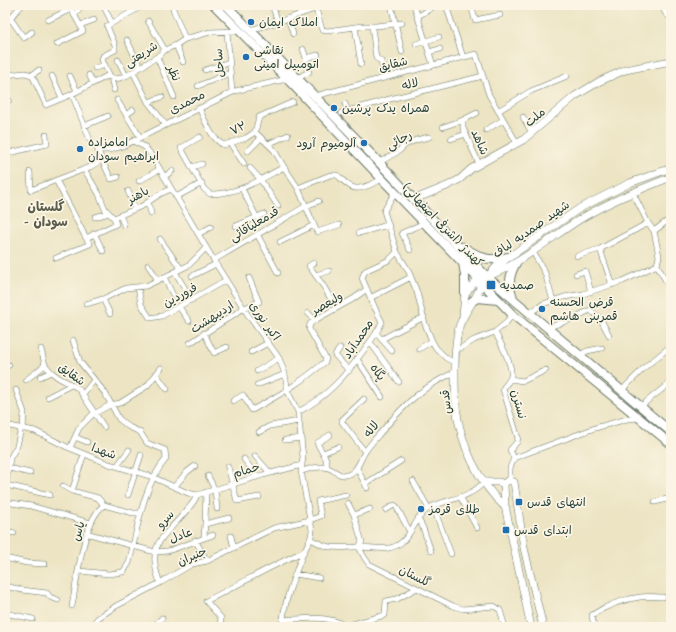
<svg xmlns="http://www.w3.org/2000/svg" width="676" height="632" font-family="'Architects Daughter','Playpen Sans Arabic',sans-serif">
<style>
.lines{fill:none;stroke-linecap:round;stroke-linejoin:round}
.minor-casing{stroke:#677766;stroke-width:6}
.tertiary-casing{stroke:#677766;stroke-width:8}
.secondary-casing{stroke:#677766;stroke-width:8}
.primary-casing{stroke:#677766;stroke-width:10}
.minor{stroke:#fff;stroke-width:5}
.tertiary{stroke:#fff;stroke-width:7}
.secondary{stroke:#fff;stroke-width:7}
.primary{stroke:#fff;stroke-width:8}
.poi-dot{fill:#1f6fb2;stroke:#fcf5e5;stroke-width:1.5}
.labels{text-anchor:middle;stroke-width:3.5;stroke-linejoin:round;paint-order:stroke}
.poi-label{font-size:12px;fill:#1f3d34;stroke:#fcf5e5;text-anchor:start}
.street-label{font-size:12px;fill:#1f3d34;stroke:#fcf5e5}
.neighbourhood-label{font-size:13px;font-weight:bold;fill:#5b5d4c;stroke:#fcf5e5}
</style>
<rect width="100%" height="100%" fill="#fcf5e5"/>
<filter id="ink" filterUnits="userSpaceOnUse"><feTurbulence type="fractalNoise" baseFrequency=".025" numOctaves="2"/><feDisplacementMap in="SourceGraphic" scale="8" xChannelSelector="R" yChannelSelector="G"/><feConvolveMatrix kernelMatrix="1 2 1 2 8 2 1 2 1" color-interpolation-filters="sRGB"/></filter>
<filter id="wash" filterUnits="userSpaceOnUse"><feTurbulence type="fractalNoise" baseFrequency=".012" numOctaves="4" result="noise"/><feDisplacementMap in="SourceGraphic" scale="16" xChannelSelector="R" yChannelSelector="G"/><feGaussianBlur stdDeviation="0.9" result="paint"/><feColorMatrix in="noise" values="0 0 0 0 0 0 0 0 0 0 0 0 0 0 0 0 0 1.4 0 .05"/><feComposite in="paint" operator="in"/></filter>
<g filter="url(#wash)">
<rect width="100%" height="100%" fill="#ece4c3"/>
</g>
<g filter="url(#ink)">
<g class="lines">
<defs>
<path id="minor" d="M103 5 112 23
M127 5 131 12
M272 5 278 22
M305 5 307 12
M391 5 402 52
M414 5 433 65
M446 5 463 57
M471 5 475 20 500 15
M661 5 666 14 671 18
M173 9 185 39
M316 9 322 30 327 31 362 26H376L402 23
M74 15 79 10
M417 17 436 5
M10 18 24 38 32 32
M288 18 293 34
M48 20 71 9
M148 21 165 50
M5 24 22 5
M80 25 94 20
M372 26 376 58 381 61 384 77
M355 27 361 64
M250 30 278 22 326 5
M227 31 232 92
M127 40 140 67
M57 44 83 31 69 5
M416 44 439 37
M176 45 183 62
M303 49 306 58
M429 52 440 49
M157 57 174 97
M118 60 126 76
M95 68 105 65
M205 70 229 62
M133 72 148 102 165 124
M5 75 25 73 32 75 46 105 70 95 107 76 117 79 126 76 157 57 165 50 176 45 185 39 210 32 239 31
M32 75 39 70
M89 75 93 83
M52 76 62 98
M70 76 77 91
M297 78 309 72 306 66V58L318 55
M198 86 230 73
M114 90 111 78 102 60 103 56 115 50V45L107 26 144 5
M315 96 476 54 489 95 517 143
M117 100 140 137
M5 102 9 100
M148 102 162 97
M345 104 348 111
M199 108C205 120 211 139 224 145L246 138 255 132 259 117 293 102
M498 111 531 91 567 76
M341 113 390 99 483 76
M477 113 463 120V128L479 164
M126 115 133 110
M523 117 532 133
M84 126 108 116
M443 127 463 120
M486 130 503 120
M255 132 274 150 284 167 298 188 317 232 339 225
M200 137 181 148 204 189 210 194C239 194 259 180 284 167
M451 139 466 134
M133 141 145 147 152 156 216 264 248 315 279 358 285 374 288 392 298 412 303 457 301 471 312 530C311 544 306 544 302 556 293 579 284 602 282 627
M230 143 244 164
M268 144 288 135
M99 150H109L123 146 235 91 287 79
M248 151 261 138
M5 154 47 144 46 135
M102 160 111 179 118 177
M380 162 399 151 405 145 416 140 429 137
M192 167 202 164
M250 168 260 179 278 206
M30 172 31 190 90 167 102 160 96 146 90 140 72 94
M164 177 172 171
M56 180 86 238 116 224 114 218 105 209 99 194 84 169
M139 181 160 169
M298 188 330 175H337C342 179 348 187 355 188 362 189 375 183 382 179
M242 189 257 218
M128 191 135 209
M395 192 384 211 397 252 408 270 417 292 425 324 432 341 436 348 446 358 455 363
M176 197 202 183
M148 203 151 213
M120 215 124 225
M95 217 109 213
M114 218 142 206 160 194 171 189
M236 226 264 214
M654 231 671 218
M94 233 103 251
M359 233 388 225
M198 234 211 227
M257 234 278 273
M160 239 181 269
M280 242 314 225
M600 249 612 285
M410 250 402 233 424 223
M533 252 545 273 553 301
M577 256 600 249 648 223
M56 258 90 244 86 238
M214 260 306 206 319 201
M314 263 309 266 324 287 336 308
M148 265 158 280
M657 265 671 290
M175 272 192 300
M576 274 585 271 591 292
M316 275 329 271
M192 276 216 264
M164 277 173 295
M138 287 141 304 150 318 162 316 226 280
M370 298 411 277
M103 299 110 314
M86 304 103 299 126 288 146 286 189 265 206 248
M179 307 189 321
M308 313 315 320
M530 313 543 304 564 297 583 294 623 281 657 265 659 256 654 231 648 223 633 193
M547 328 572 319 590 310 600 318 609 335
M495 332C500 342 513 365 511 376 510 382 505 384 503 389L518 438 517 442 510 450 514 458
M204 333 214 353 227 347
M376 333 392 351
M382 339 424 317
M73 340 80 362 105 393 119 419 129 427 140 432 147 443 165 450 166 459C142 487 138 528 129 563L123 572 109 574 79 571
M370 342 399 382
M190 343 244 308 259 302 249 278
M340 348 335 355 349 371
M461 348 474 340 495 332 506 323 512 314
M41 349 45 365 51 372 59 378 78 388 104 427
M419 349 432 341
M251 352 268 343
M580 355 587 351 602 348
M357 359 382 397
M5 367 9 365
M257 371 279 358
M156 374 167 389
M40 377 51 372
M510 379 523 381 546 370
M26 380 45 365
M257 385 285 374
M16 390 24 412 23 429
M622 390 645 367 671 346
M83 394 94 380
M48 397 71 385
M364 399 342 420V422L365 452
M233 401 243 395 252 410C280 395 300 383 325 362L326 359 309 329 310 324 315 320 353 299 367 289
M641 406 671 382
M298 412C326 398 346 375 364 350 371 341 378 332 382 322L374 306 362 278 365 271 389 260 397 252
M5 425 35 431 67 447 109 464 150 476 188 493 197 495 263 475 302 465
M665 427 671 423
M259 432 270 426 299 421
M75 437 87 442
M285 440 302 438
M70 448 79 428 92 415 110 405 120 403 147 386 161 368
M323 453 338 447
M255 456 270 473
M514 458 595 428 627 419 638 418
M244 459 257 477
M117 466 129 450
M228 467 237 501 259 497
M327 467 326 459 317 443 330 435
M9 468 30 473
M357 468 367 488
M301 471C310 469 320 465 328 468 337 471 339 478 350 474 359 469 360 459 365 452 370 444 377 437 382 431 406 403 422 387 455 372
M208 476 215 490 217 509
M510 480V468L514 458
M413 481 429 509
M365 484 401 461
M6 485 50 495
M63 486 72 491 98 498 104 505
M174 487 187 472 195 466
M5 488 10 458 17 446 21 428
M72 491 84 454
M206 492 205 524 229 518
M128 495 141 455
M461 498 477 528
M5 502 31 506 90 523
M655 502 671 498
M348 503 354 515 362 542 359 547 364 557 369 564 453 606 463 609 494 606 500 610 505 627
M433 506 451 554
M386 510 394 505 396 506 410 532
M354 515 370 509
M418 518 423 528 431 551
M5 531 14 533
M86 533 155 552 168 551 213 535
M231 536 234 548
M204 537 205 524
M195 540 207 561
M312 540C318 542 325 547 331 547 340 548 348 547 356 547 372 546 390 554 403 541 414 531 416 516 429 508 448 498 468 500 484 482
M5 558 27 563 45 564
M295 574 319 578
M160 583C145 543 164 538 187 510 191 505 195 501 197 495
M5 586 22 590 47 593 50 597 58 600
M72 606C77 580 83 520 104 505L133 513H141
M5 613 33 619
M282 620C305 619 326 614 346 626L385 615 386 601 397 599 417 588
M90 627 98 618 116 606 160 583 192 564 207 561 274 528 310 520 321 516 318 501 346 495
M153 627 162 618
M220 627 221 618 206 601C239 585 270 566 303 552
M594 627 592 615C606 606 624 599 640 597 648 596 656 597 663 597"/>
<path id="tertiary" d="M415 199 447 186 460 179 471 169 485 161 523 140 575 96 600 81 625 70 671 61"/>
<path id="secondary" d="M489 276C523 262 551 237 582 218 610 201 641 189 671 177
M487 277 496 267 509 257 580 208 630 183 671 168
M463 316 465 294 474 283 481 282C480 297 464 310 459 327 455 342 455 357 455 373 455 384 455 395 456 406 460 443 478 483 506 508
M484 482H499L504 484
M504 484C507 480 509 480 514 482L524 548 543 627
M504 484 505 506 531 627"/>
<path id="primary" d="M214 5 294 86 382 179 512 314 671 444
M226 5 373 156 487 277 671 432
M463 247C482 258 486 262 509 257
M463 263 465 275V294
M513 298C508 285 509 275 516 263
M472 301 478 298 498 300"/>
</defs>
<!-- minor casing -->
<use href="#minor" class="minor-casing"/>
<!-- tertiary casing -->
<use href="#tertiary" class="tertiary-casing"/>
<!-- secondary casing -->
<use href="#secondary" class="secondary-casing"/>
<!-- primary casing -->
<use href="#primary" class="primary-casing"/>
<!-- minor -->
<use href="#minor" class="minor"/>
<!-- tertiary -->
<use href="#tertiary" class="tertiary"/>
<!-- secondary -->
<use href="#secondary" class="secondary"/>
<!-- primary -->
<use href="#primary" class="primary"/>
</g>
</g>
<!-- markers -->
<g class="poi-dot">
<circle cx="251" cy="22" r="4"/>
<circle cx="246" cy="57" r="4"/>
<circle cx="334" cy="108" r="4"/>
<circle cx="364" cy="143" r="4"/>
<circle cx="80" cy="149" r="4"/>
<rect x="486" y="280" width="10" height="10" rx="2"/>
<circle cx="542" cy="309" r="4"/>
<rect x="515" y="498" width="8" height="8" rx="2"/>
<circle cx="421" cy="509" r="4"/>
<rect x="502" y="526" width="8" height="8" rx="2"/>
</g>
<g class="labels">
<!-- poi labels -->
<g class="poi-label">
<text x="259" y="26">املاک ایمان</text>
<text x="254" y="54">نقاشی<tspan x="254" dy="14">اتومبیل امینی</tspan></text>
<text x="342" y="112">همراه یدک پرشین</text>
<text x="88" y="146">امامزاده<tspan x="88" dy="14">ابراهیم سودان</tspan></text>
<text x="356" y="147" text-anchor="end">آلومیوم آرود</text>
<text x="500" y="289">صمدیه</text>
<text x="550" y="306">قرض الحسنه<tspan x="550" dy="14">قمربنی هاشم</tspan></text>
<text x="527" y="506">انتهای قدس</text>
<text x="429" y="513">طلای قرمز</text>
<text x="514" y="534">ابتدای قدس</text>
</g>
<!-- street labels -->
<g class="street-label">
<text transform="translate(141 54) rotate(-33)" y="4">شریعتی</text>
<text transform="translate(219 63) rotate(-95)" y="4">ساحل</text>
<text transform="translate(393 64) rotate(-14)" y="4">شقایق</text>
<text transform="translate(174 73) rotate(67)" y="4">نظر</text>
<text transform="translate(410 84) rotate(-13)" y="4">لاله</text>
<text transform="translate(187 102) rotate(-26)" y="4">محمدی</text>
<text transform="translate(535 117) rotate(-40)" y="4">ملت</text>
<text transform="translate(238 128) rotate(-27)" y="4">۷۲</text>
<text transform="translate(399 140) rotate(-29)" y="4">رجائی</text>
<text transform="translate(480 142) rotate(66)" y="4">شاهد</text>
<text transform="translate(138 195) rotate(-29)" y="4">باهنر</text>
<text transform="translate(254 224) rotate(-31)" y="4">قدمعلیآقائی</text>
<text transform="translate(443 225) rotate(46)" y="4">کهندژ (اشرفی اصفهانی)</text>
<text transform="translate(531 229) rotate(-35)" y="4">شهید صمدیه لباف</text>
<text transform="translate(180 295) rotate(-29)" y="4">فروردین</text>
<text transform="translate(327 303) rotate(-30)" y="4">ولیعصر</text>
<text transform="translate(212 317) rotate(-33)" y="4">اردیبهشت</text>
<text transform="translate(265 321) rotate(55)" y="4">اکبر نوری</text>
<text transform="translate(358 339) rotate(-56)" y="4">محمدآباد</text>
<text transform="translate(378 372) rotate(56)" y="4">پگاه</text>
<text transform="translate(72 374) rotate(36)" y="4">شقایق</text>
<text transform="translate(446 402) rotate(-96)" y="4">قدس</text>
<text transform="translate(519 404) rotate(75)" y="4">نسترن</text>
<text transform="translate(371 429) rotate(-50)" y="4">لاله</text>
<text transform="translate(104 451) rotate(20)" y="4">شهدا</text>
<text transform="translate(246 470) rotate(-17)" y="4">حمام</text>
<text transform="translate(165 519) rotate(-46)" y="4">سرو</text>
<text transform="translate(78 531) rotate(-72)" y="4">یاس</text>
<text transform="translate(181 535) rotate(-20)" y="4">عادل</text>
<text transform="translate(192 556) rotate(-23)" y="4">جنیران</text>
<text transform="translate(415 576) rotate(27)" y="4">گلستان</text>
</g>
<!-- neighbourhood labels -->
<g class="neighbourhood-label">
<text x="46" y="211">گلستان<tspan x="46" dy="15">- سودان</tspan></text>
</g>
</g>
<!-- margin -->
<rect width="676" height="632" fill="none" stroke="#fcf5e5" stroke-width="20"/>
</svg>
